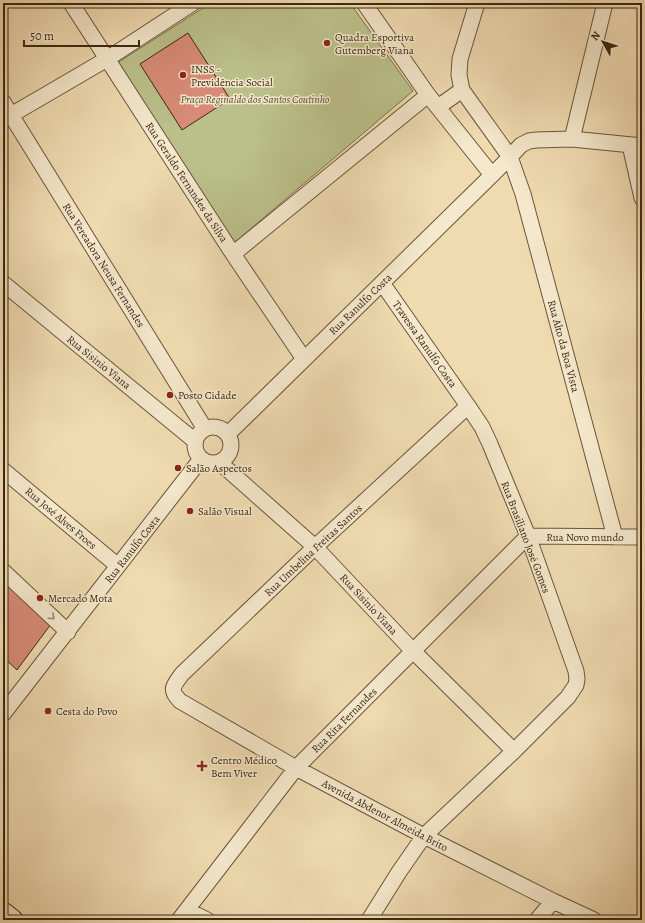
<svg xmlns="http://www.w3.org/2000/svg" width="645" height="923" font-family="Alegreya,serif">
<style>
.park{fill:#bbc08a;stroke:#7a744f}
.building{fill:#d88b76;stroke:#3a2814}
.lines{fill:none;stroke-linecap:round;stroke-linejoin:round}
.minor-casing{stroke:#68553b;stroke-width:17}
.secondary-casing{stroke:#3a2814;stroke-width:23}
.minor{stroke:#f5e8cc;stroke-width:15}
.secondary{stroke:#f5e8cc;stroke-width:21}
.oneway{stroke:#988870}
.poi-dot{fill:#8f2418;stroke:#f5e8cc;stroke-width:1.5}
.labels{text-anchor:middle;stroke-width:3;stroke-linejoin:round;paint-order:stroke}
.poi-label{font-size:11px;fill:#3a2814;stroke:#f5e8cc;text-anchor:start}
.park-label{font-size:11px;font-style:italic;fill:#5a4e32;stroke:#f5e8cc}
.street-label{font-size:11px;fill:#3a2814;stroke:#f5e8cc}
</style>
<rect width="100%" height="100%" fill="#f0dbb1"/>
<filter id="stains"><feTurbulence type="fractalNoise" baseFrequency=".005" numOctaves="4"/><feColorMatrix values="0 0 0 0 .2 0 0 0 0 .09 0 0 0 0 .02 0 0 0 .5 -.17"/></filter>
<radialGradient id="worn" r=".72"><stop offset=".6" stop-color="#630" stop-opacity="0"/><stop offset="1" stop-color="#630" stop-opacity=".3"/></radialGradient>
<!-- park -->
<path class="park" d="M211 3H350L413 91 234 243 117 63Z"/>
<!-- building -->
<path class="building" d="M188 33 230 99 182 130 140 64Z
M3 577 51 624 17 670 3 657Z
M3 669 8 674 3 680Z"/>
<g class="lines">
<defs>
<path id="minor" d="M71 3 233 254 304 359
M364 3 428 95 492 175
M462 90 459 75 460 59 477 3
M3 102 205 429
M11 115 107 59 193 3
M572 139 605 3
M630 145 642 198
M233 254 428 95
M3 283 195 441
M468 406 315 547 182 674C173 686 169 690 180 701L296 768 424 836 553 901 594 920
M195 445a18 18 0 1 1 36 0a18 18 0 1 1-36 0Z
M228 434 492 175 510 157 462 90 438 107
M219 462 315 547 413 651 514 751
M3 470 118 566
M528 536 642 537
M615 537 523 194 510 157 521 145 529 141 536 140 572 139 642 146
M3 571 68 632
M3 714 201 459
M187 910 207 920
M179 920 296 768 528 536
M369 920 399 872 424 836 514 751 568 697 576 685 577 679 576 671 528 536 490 444 482 427 468 406 382 283
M537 920 553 901"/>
<path id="secondary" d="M3 913 12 920"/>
</defs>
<!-- minor casing -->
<use href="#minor" class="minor-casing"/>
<!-- secondary casing -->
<use href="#secondary" class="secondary-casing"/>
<!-- minor -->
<use href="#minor" class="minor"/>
<!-- secondary -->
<use href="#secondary" class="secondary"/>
</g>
<!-- one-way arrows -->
<defs><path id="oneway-chevron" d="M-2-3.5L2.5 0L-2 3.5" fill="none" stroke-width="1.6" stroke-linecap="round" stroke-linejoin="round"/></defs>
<use class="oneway" href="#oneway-chevron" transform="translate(52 617) rotate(43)"/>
<!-- markers -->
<g class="poi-dot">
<circle cx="327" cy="43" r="4"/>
<circle cx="183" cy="75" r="4"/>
<circle cx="170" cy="395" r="4"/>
<circle cx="178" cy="468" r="4"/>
<circle cx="190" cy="511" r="4"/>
<circle cx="40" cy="598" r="4"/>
<circle cx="48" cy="711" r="4"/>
<path d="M200 760h4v4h4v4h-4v4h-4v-4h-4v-4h4z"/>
</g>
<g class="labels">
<!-- poi labels -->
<g class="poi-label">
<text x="335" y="41">Quadra Esportiva<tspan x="335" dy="13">Gutemberg Viana</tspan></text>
<text x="191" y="73">INSS -<tspan x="191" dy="13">Previdência Social</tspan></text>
<text x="178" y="399">Posto Cidade</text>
<text x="186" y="472">Salão Aspectos</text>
<text x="198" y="515">Salão Visual</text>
<text x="48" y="602">Mercado Mota</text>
<text x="56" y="715">Cesta do Povo</text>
<text x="211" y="764">Centro Médico<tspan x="211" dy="13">Bem Viver</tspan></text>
</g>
<!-- park labels -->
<g class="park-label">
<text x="255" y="103">Praça Reginaldo dos Santos Coutinho</text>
</g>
<!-- street labels -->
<g class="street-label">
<text transform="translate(187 182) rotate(57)" y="4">Rua Geraldo Fernandes da Silva</text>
<text transform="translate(104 265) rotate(58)" y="4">Rua Vereadora Neusa Fernandes</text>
<text transform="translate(360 304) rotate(-44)" y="4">Rua Ranulfo Costa</text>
<text transform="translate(425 344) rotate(55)" y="4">Travessa Ranulfo Costa</text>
<text transform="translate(564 346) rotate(75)" y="4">Rua Alto da Boa Vista</text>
<text transform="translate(99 362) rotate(39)" y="4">Rua Sisinio Viana</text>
<text transform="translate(61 518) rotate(40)" y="4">Rua José Alves Froes</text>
<text transform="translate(526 537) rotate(69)" y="4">Rua Brasiliano José Gomes</text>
<text x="585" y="541">Rua Novo mundo</text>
<text transform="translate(132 549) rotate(-52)" y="4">Rua Ranulfo Costa</text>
<text transform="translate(313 550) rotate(-43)" y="4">Rua Umbelina Freitas Santos</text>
<text transform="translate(369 604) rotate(47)" y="4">Rua Sisinio Viana</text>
<text transform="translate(344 720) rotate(-45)" y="4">Rua Rita Fernandes</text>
<text transform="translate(385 815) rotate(28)" y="4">Avenida Abdenor Almeida Brito</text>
</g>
</g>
<!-- margin -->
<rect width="645" height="923" fill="none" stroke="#f0dbb1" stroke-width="16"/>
<rect x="4" y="4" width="637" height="915" fill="none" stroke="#3a2814" stroke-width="2"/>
<rect x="8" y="8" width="629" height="907" fill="none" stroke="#3a2814"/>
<!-- north arrow -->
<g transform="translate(603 42) rotate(309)" stroke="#f5e8cc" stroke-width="3" paint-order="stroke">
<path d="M0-3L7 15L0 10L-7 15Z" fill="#3a2814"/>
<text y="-6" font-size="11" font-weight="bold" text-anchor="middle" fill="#3a2814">N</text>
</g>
<!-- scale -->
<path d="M24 40v6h115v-6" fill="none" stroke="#3a2814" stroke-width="2"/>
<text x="30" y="40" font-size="12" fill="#3a2814" stroke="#f5e8cc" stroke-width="3" paint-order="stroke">50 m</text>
<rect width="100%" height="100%" filter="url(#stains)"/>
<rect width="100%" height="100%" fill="url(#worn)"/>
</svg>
